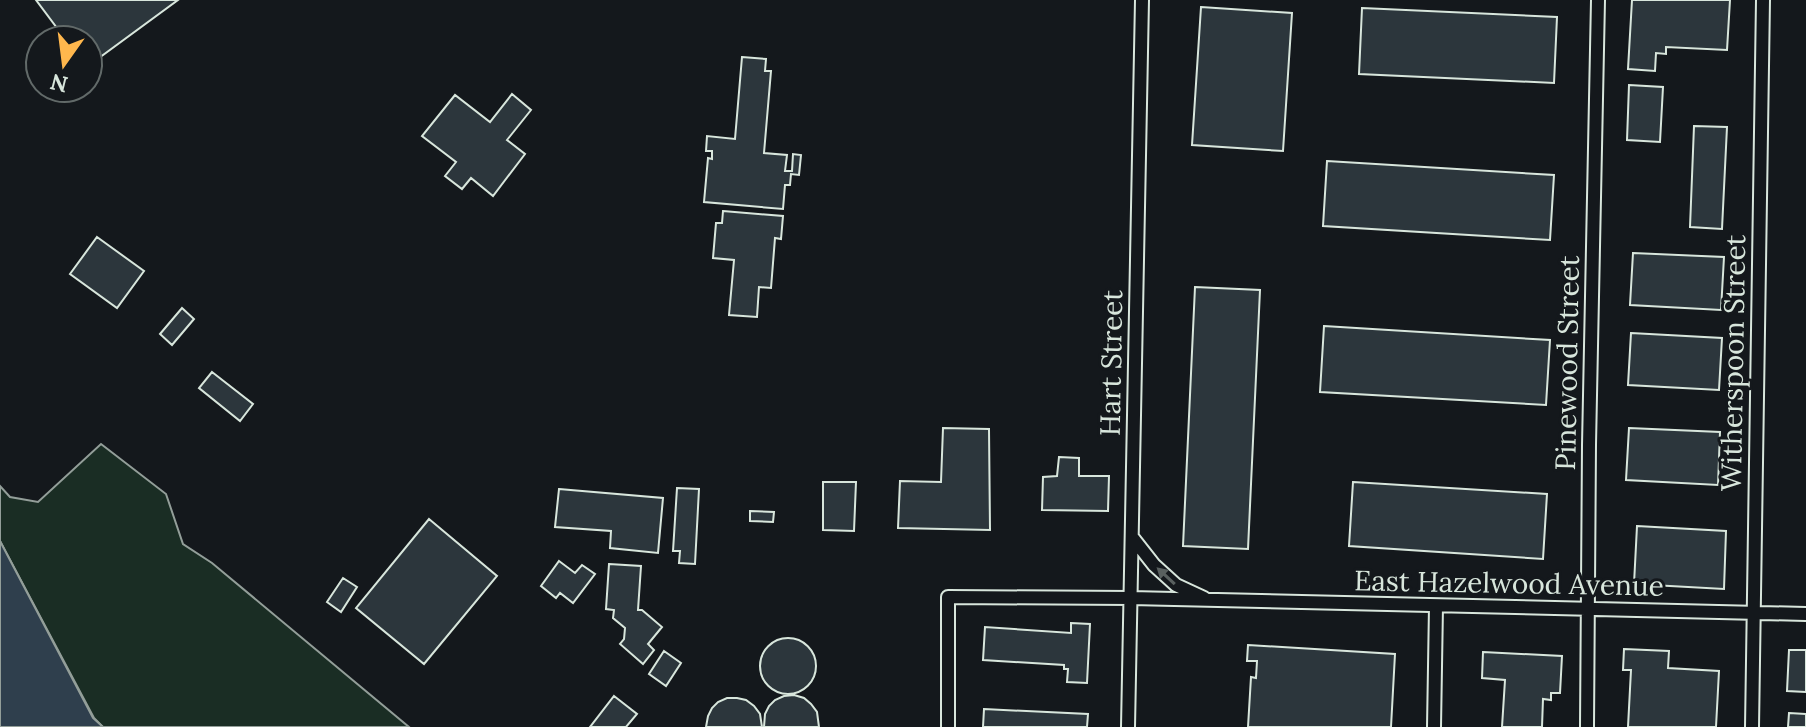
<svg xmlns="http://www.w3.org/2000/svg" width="1806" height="727" font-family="Lora,serif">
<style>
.green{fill:#1a2d24;stroke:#939e99;stroke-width:2}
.water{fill:#2f3f4d;stroke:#939e99;stroke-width:2}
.building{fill:#2c363c;stroke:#d8e6dc;stroke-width:2}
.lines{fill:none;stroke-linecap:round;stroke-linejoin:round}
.minor-casing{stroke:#d8e6dc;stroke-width:16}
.minor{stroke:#14181c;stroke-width:12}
.oneway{fill:#59605f}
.labels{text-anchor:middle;stroke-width:6;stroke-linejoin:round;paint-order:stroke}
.street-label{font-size:28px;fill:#d8e6dc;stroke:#14181c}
</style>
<rect width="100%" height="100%" fill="#14181c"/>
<!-- green -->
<path class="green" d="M101 444 166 494 183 544 212 563 409 727H103L94 718 0 541V486L10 497 38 502Z"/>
<!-- water -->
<path class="water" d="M0 541 93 718 103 727H0Z"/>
<!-- building -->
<path class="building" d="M36 0H178L88 66V40H66Z
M1632 0H1730L1727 50 1666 47V54L1656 53 1655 71 1628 69Z
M1201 7 1292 13 1283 151 1192 145Z
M1362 8 1557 17 1554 83 1359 74Z
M742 57 766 59 765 71H771L764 153 787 155 785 171H792L793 154 801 155 799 175 791 174 790 185H785L783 209 704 202 708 158 712 159V151H706L707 136 735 139Z
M1629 85 1663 87 1660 142 1627 140Z
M512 94 531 110 507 140 525 154 493 196 471 178 462 189 445 176 456 162 422 136 455 95 490 122Z
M1694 126 1727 127 1722 229 1690 227Z
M1327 161 1554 175 1550 240 1323 226Z
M723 211 783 216 781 239 775 238 771 288 759 287 757 317 729 315 734 260 713 258 716 223H722Z
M97 237 144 271 117 308 70 274Z
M1633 253 1724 257 1721 310 1630 305Z
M1195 287 1260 290 1248 549 1183 546Z
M182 308 194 319 172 345 160 334Z
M1324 326 1550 340 1546 405 1320 392Z
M1631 333 1722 338 1719 390 1628 385Z
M212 372 253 404 240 421 199 388Z
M943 428 989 429 990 530 898 528 900 481 941 482Z
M1629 428 1720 432 1718 485 1626 480Z
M1059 457 1079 458V476H1109L1108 511 1042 510 1043 477 1057 476Z
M823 482H856L854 531 823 530Z
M1353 482 1547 494 1543 559 1349 546Z
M677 488 699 489 695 564 679 563 680 551H673Z
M559 489 663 498 658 553 610 548 611 531 555 527Z
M750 511 774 512 773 522 750 521Z
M429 519 497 576 424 664 356 608Z
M1637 526 1726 531 1724 589 1634 584Z
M559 561 575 573 582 565 595 574 573 603 560 593 556 598 541 586Z
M609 564 641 566 638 610H642L662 627 648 644 654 650 643 664 620 644 624 639 625 628 613 618 614 610 606 609Z
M343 578 357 587 341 612 327 602Z
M1071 623 1090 624 1087 683 1067 682 1068 669H1064V665L983 660 985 627 1071 633Z
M760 666a28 28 0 1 1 56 0a28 28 0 1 1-56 0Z
M1248 645 1395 654 1391 727H1248L1251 677 1256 678 1257 661H1247Z
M1624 649 1669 651 1668 668 1719 671 1716 727H1628L1631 670H1623Z
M1789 650H1806V692L1787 691Z
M664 651 681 663 666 686 649 674Z
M1483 652 1562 656 1560 693H1551V700L1543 699 1542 727H1502L1505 680 1482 678Z
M794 695 804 698 811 704 817 712 819 727H764L765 714 769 706 775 700 784 696Z
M614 696 637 714 626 727H590Z
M727 698H737L746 700 754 706 760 714 762 727H706L708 716 712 708 718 702Z
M984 709 1088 714 1087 727H983Z
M1789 713 1806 714V727H1788Z"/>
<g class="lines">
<defs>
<path id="minor" d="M1132 537 1154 565 1176 585 1204 598
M948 727V597L1131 598 1806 614
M1128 727 1142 0
M1434 727 1436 606
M1587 727 1589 445 1598 0
M1752 727 1763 0"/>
</defs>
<!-- minor casing -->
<use href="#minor" class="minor-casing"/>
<!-- minor -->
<use href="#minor" class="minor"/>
</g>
<!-- one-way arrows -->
<defs><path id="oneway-solid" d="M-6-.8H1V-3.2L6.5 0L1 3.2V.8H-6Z" transform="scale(2)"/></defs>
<use class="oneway" href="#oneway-solid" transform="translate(1166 576) rotate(-137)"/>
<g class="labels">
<!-- street labels -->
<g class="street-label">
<text transform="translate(1111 363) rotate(-89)" y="10">Hart Street</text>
<text transform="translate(1567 363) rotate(-89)" y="10">Pinewood Street</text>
<text transform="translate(1733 363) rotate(-89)" y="10">Witherspoon Street</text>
<text transform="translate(1509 583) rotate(1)" y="10">East Hazelwood Avenue</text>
</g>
</g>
<!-- north arrow -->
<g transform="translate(64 64) rotate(194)"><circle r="38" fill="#14181c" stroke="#626a69" stroke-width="2"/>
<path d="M0-6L14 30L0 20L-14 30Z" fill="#ffb74d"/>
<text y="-12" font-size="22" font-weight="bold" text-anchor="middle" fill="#d8e6dc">N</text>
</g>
</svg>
